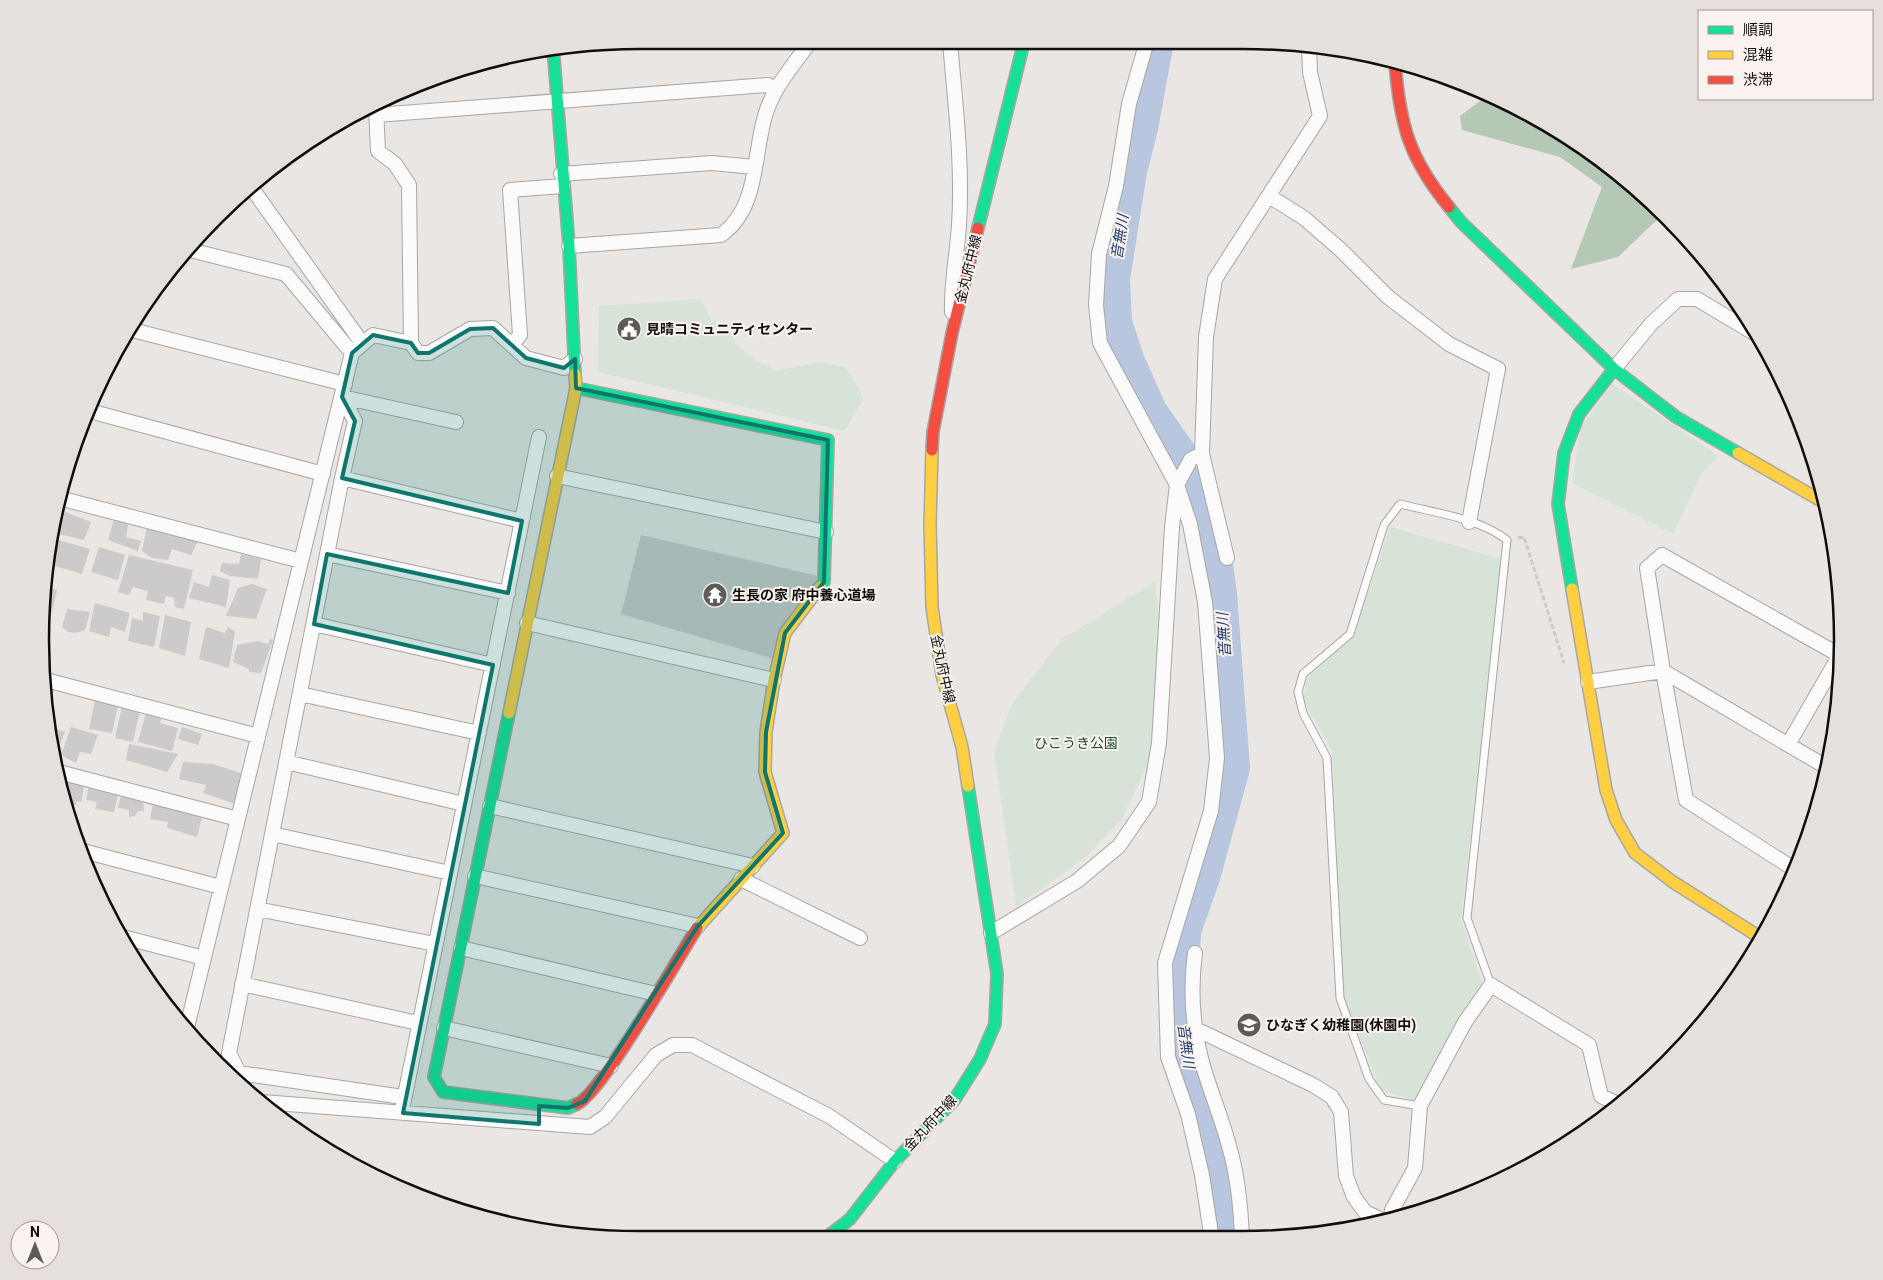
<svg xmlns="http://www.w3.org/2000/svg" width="1883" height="1280" font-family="Roboto,'Noto Sans JP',sans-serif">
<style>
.green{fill:#d6e3d6}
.forest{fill:#b5c7b5}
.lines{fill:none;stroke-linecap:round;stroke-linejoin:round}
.river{stroke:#b8c6e0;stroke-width:32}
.building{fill:#cccaca}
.lane-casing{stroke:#a8a6a3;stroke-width:9}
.street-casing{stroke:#a8a6a3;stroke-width:16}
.fast-casing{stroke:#a8a6a3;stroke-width:14}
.slow-casing{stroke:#a8a6a3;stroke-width:14}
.jam-casing{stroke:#a8a6a3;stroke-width:14}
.path{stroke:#cbcbca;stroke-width:3;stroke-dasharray:5 2.5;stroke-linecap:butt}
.lane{stroke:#fcfbfb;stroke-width:7}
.street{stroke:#fcfbfb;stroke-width:14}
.fast{stroke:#16e098;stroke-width:11}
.slow{stroke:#ffcf43;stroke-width:11}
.jam{stroke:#f24e42;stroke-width:11}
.marked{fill:#0f766e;fill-opacity:0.2;stroke:#0f766e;stroke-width:4;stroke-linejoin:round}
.labels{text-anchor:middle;stroke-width:4;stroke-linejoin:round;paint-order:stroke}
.street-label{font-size:14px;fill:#110f0d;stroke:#f9f2ee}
.poi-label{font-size:14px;font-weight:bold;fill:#110f0d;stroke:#f9f2ee;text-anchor:start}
.park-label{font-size:14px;fill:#185029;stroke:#f9f2ee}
.water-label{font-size:15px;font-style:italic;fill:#243f6e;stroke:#f9f2ee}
.rim{fill:none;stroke:#110f0d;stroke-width:2.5}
</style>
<rect width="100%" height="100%" fill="#e9e6e3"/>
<!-- green -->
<path class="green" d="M701 299 712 321 728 329 736 344 747 354 775 371 821 362 845 367 860 390 863 400 845 431 598 372 599 306Z
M1612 384 1719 456 1701 474 1673 534 1572 483 1581 427Z
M1390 527 1502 559 1461 920 1483 986 1416 1101 1381 1090 1343 996 1332 750 1303 700 1308 677 1353 637Z
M1155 582 1160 632 1156 705 1149 761 1121 820 1085 858 1016 907 994 752 1012 704 1062 639Z"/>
<!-- forest -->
<path class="forest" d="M1488 95C1552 117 1619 171 1668 216L1663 214 1618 257 1571 269 1602 187 1560 157 1462 130 1460 116Z"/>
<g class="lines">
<!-- river -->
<path class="river" d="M1158 41 1142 128 1131 171 1114 279 1116 322 1128 359 1151 411 1181 454 1204 518 1217 564 1221 594 1234 768 1205 874 1185 931 1181 1020 1191 1078 1217 1139 1231 1226V1240"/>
</g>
<!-- building -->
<path class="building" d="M65 512 91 522 84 540 50 532 52 523H61Z
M115 516 129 519 126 537 141 541 138 551 108 540Z
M147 526 200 537 191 555 172 549 168 560 152 558 142 551Z
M641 535 818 576 774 659 621 614Z
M55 539 90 549 82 574 48 564Z
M99 547 125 555 118 580 91 572Z
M241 554 261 559 258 579 230 576 220 571 222 563 239 564Z
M129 555 193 570 184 609 175 607 174 598 166 596 164 604 146 600 148 591 133 587 129 595 118 592Z
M212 575 230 580 226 607 189 598 194 582 209 587Z
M252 584 267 589 256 619 226 616 238 588Z
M43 587 57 590 52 612 42 611Z
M95 603 130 613 125 632 111 627 109 637 89 631Z
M67 609 90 612 85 630 76 633 68 632 62 627Z
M143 612 160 616 154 647 128 641 132 618 143 621Z
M165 615 191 622 185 656 159 648Z
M206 627 225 633 228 627 235 632 229 668 199 659Z
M270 639 273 640 261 673 249 672V669L233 662 237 645 258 641 268 644Z
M95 700 118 705 112 733 89 729Z
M122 706 140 710 133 742 115 738Z
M147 709 163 713 160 723 178 728 172 751 138 742Z
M50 727 65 732 58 750 51 749Z
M71 727 98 735 91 754 80 752 76 763 61 755Z
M182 727 202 734 198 745 178 739Z
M129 744 178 754 167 772 126 760Z
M183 762 213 764 243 774 235 804 203 793 206 785 179 779Z
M57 778 85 782 81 802 77 801 76 805 64 803Z
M89 785 119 790 114 812 95 809 97 802 86 800Z
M122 791 143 796 144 811H138L135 816 129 817V810L118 808Z
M153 802 172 804 171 809 202 817 197 837 167 828 168 822 150 819Z"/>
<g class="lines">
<defs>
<path id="lane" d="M1420 1106 1384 1100 1369 1079 1340 998 1327 758 1303 713 1298 692 1303 674 1350 634 1384 525 1400 504C1435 513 1479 518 1507 540L1467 918 1491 985"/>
<path id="street" d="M1147 41 1129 104 1116 186 1099 254 1096 305 1100 343 1177 485 1190 524 1205 602 1217 758 1211 811 1165 963 1168 1057 1188 1114 1202 1175 1212 1240
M950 42C955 102 963 165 959 225 957 255 951 283 952 312
M376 107 378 151 395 164 409 185 411 343 418 353H429L470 329 493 328 526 358 564 368 575 359
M376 115 768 85 776 90
M561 174 712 163 755 167
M251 187 362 343
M1269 196 1304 218 1342 251 1388 297 1449 344 1498 369 1469 522
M569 246 721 235C759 208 753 156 765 116 772 89 793 66 809 43
M186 249 286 274 352 353
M132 330 345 384
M512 345 520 335 510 190 563 186
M1614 369 1651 324 1678 299H1697L1757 335
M342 397 355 421 342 478 229 1053 239 1073 403 1097
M342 397 456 422
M86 410 323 474
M557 476 826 532
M342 478 522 521
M59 498 301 561
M327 554 508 593
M1227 558 1202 454 1206 337 1215 279 1320 116 1310 72 1309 46
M527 623 774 680
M314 624 493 665
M46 680 258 736
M1588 682 1663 671 1828 768
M300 694 479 733
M1789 743 1842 651
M286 762 464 804
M55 771 238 819
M490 806 753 866
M272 834 450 873
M79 850 221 887
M1797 871 1686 800 1663 671 1647 568 1662 555 1841 656
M475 876 698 926
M741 879 860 938
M257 909 435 944
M991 933 1077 881 1119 846 1149 802 1159 743 1172 527 1177 485 1191 459 1202 454
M119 936 204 958
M461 948 656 994
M1195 953C1190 990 1193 1030 1203 1066 1211 1093 1222 1119 1229 1146 1238 1176 1241 1209 1242 1240
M242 984 418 1023
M187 1027 352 353 373 335 411 343
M444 1028 611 1066
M1196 1034 1202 1032 1313 1085 1332 1097 1341 1112 1346 1176 1354 1197 1365 1212 1384 1221
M262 1102 590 1127 605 1117 656 1055 673 1045H692L829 1116 895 1161
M403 1105 539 437
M1391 1219 1392 1210 1415 1168 1420 1106 1465 1022 1491 985 1589 1045 1601 1096 1618 1104"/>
<path id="fast" d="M553 47 569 246 575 374
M1449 207 1461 222 1614 369 1676 417 1738 453
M978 228 1024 42
M576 388 828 440 824 582 820 587
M1572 589 1558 504 1564 453 1579 414 1614 369
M509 713 434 1077 443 1092 568 1108 577 1104
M823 1240 850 1219 895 1161 955 1099 980 1059 995 1024 997 974 968 786"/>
<path id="slow" d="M932 450 930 524 932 607 942 675 962 747 968 786
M1738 453 1825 503
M1572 589 1606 790 1616 820 1635 853 1673 882 1761 938
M509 713 576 388 575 374
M697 928 783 833 765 772 766 732 774 680 785 633 820 587"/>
<path id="jam" d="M1395 63C1400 125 1409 158 1449 207
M932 450 933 432 952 333 978 228
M577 1104C601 1094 678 958 697 928"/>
</defs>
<!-- lane casing -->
<use href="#lane" class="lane-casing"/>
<!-- street casing -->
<use href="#street" class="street-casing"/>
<!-- fast casing -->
<use href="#fast" class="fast-casing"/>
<!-- slow casing -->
<use href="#slow" class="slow-casing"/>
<!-- jam casing -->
<use href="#jam" class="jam-casing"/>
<!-- path -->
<path class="path" d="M1518 538 1524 537 1564 663"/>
<!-- lane -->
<use href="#lane" class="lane"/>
<!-- street -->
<use href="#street" class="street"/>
<!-- fast -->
<use href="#fast" class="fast"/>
<!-- slow -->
<use href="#slow" class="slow"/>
<!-- jam -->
<use href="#jam" class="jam"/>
</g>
<!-- marked area -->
<path class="marked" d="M493 328 526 358 564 368 575 359 576 388 828 440 824 582 785 633 766 732 765 772 783 833 698 926 585 1101 568 1108 539 1106V1124L403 1113 493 665 314 624 327 554 508 593 522 521 342 478 355 421 342 397 352 353 373 335 411 343 418 353H429L470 329Z"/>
<!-- icons -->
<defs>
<symbol id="civic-disc" viewBox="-11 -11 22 22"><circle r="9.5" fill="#5d5a58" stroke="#f9f2ee"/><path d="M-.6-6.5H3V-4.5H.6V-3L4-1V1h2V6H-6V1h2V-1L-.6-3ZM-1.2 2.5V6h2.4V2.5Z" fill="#fff"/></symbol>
<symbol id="temple-disc" viewBox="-11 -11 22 22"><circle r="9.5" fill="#5d5a58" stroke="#f9f2ee"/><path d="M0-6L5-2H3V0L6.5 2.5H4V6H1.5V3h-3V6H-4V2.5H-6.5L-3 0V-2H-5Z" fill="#fff"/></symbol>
<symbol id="school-disc" viewBox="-11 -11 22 22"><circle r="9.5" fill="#5d5a58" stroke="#f9f2ee"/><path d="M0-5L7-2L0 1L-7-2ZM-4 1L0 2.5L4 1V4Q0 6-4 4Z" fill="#fff"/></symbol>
</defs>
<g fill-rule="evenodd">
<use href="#civic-disc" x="615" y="315" width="28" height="28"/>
<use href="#temple-disc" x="701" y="581" width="28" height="28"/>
<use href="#school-disc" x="1235" y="1011" width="28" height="28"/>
</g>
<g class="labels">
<!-- street labels -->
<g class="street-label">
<text transform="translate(968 269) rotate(-76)" y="5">金丸府中線</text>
<text transform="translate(943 669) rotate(78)" y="5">金丸府中線</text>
<text transform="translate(930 1123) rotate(-47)" y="5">金丸府中線</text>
</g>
<!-- poi labels -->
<g class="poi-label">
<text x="646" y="334">見晴コミュニティセンター</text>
<text x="732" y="600">生長の家 府中養心道場</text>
<text x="1266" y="1030">ひなぎく幼稚園(休園中)</text>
</g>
<!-- park labels -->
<g class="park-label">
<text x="1076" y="748">ひこうき公園</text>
</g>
<!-- water labels -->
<g class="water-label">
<text transform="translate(1120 237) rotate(-81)" y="5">音無川</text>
<text transform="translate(1224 635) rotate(-94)" y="5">音無川</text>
<text transform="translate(1186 1046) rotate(82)" y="5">音無川</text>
</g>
</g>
<!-- crop -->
<path d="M0 0H1883V1280H0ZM640 49H1243A591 591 0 0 1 1834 640V640A591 591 0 0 1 1243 1231H640A591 591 0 0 1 49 640V640A591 591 0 0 1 640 49Z" fill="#e6e0dc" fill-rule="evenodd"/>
<path class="rim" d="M640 49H1243A591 591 0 0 1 1834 640V640A591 591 0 0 1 1243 1231H640A591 591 0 0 1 49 640V640A591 591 0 0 1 640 49Z"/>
<!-- legend -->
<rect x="1698" y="10" width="175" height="90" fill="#f9f2ee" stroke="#9c9794"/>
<rect x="1708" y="26" width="25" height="8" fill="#16e098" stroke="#9c9794"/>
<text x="1743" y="35" font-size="15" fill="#110f0d">順調</text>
<rect x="1708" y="51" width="25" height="8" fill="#ffcf43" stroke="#9c9794"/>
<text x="1743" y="60" font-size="15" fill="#110f0d">混雑</text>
<rect x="1708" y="76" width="25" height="8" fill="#f24e42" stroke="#9c9794"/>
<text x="1743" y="85" font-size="15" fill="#110f0d">渋滞</text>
<!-- north arrow -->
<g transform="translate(35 1245)"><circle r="24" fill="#f9f2ee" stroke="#9c9794"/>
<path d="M0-4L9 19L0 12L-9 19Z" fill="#5d5a58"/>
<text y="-8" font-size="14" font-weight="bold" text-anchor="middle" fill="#110f0d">N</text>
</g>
</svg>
